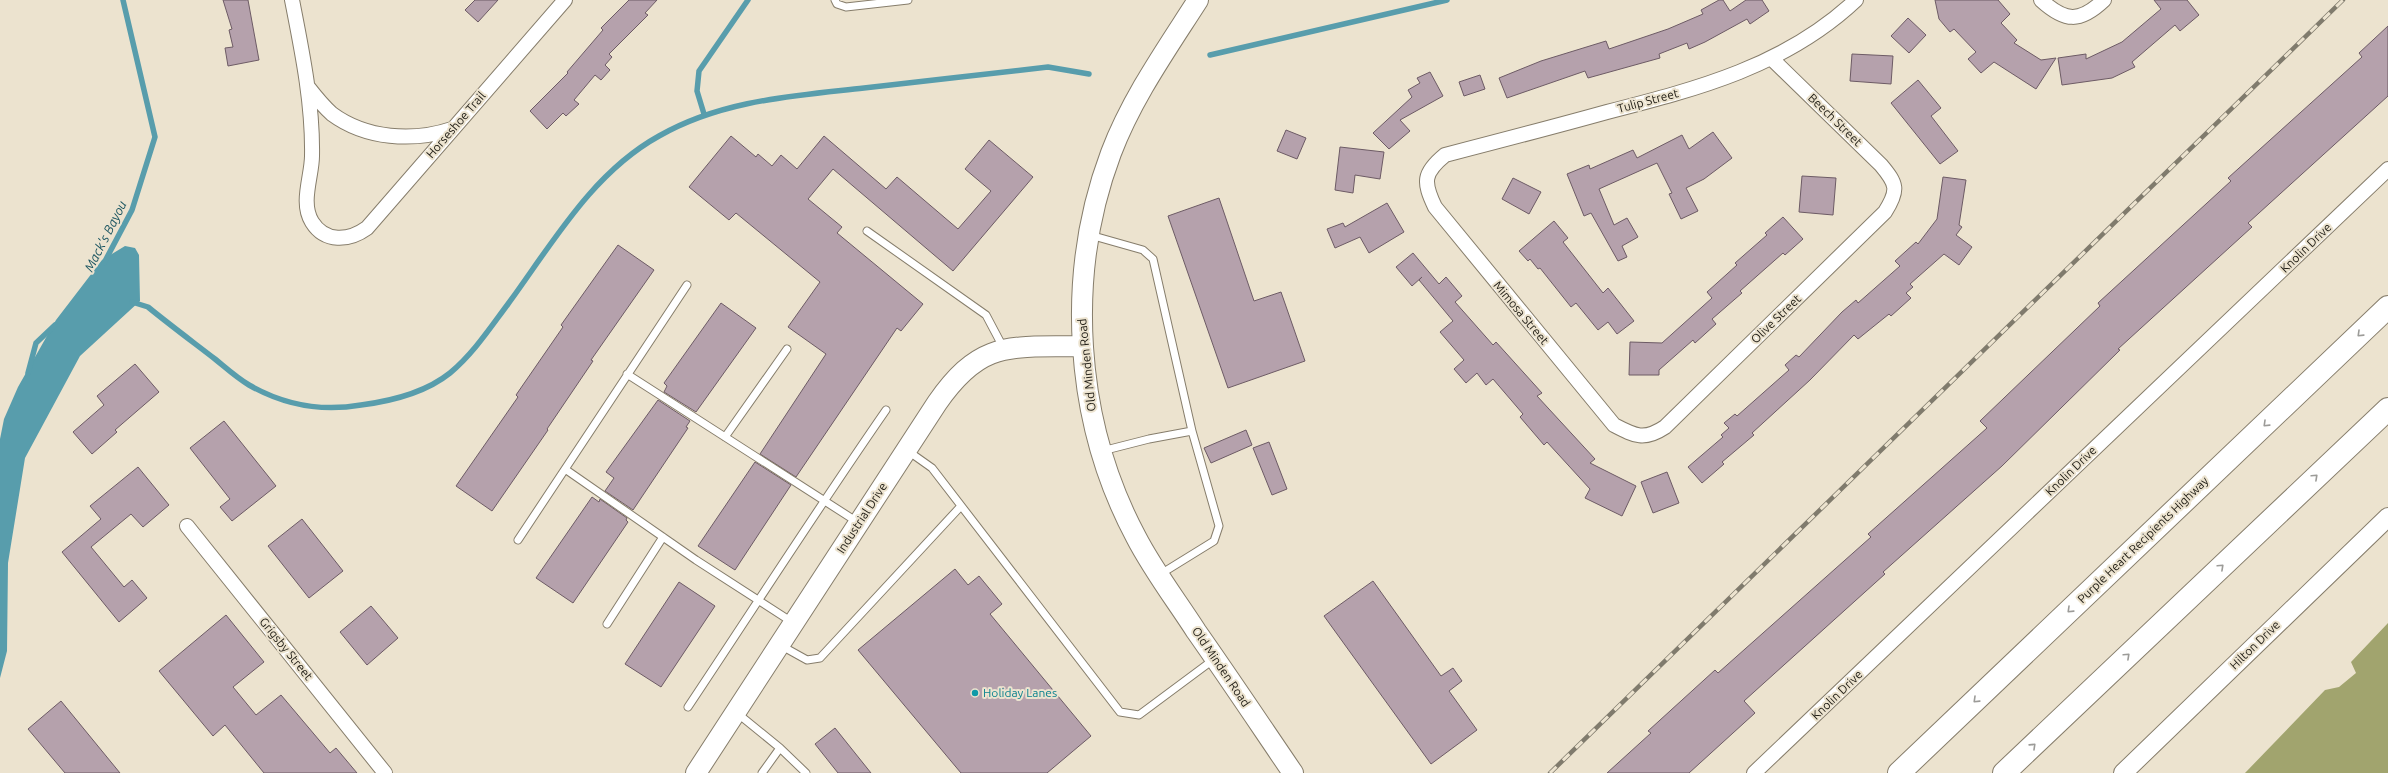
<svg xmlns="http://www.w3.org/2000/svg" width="2388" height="773" font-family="Ubuntu,sans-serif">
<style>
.forest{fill:#a1a46e}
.water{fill:#589dac}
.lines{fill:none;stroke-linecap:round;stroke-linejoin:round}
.stream{stroke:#589dac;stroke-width:5.5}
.building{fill:#b5a1ac;stroke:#6d5b65}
.service-casing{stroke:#867d6b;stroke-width:9}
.minor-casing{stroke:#867d6b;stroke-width:16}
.tertiary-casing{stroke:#867d6b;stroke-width:20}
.secondary-casing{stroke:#867d6b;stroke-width:22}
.motorway-casing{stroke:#867d6b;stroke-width:24}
.service{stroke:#fff;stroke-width:7}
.minor{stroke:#fff;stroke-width:14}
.tertiary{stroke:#fff;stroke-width:18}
.secondary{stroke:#fff;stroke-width:20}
.motorway{stroke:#fff;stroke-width:22}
.rail-casing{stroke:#807b6d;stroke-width:4.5}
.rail{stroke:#ece3cf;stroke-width:3;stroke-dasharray:9;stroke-linecap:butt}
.oneway{stroke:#9c9b98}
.culture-dot{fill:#0f9aa8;stroke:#ece3cf;stroke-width:1.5}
.labels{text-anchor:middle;stroke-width:4;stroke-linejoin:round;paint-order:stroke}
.street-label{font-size:12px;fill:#242119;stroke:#ece3cf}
.culture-label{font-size:12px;fill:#0d838f;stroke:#ece3cf;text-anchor:start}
.water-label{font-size:13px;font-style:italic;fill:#18535f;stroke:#ece3cf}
</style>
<rect width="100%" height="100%" fill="#ece3cf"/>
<!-- forest -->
<path class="forest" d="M2388 623V773H2245L2325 690 2339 687 2356 673 2351 662Z"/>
<!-- water -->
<path class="water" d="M125 246 135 248 139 255 140 301 80 356 25 458 8 563 7 651 0 678V439L4 419 18 387 56 320 102 260Z"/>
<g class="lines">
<!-- stream -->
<path class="stream" d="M1210 55 1447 0
M704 114 697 91 699 71 748 0
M104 263 132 210 155 137 123 0
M132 302 148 307C170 325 193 342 215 359 226 368 237 378 249 385 284 405 321 412 361 405 392 401 425 393 450 373 473 354 490 328 508 304 552 244 592 173 659 136 722 100 793 96 864 88 925 81 987 74 1048 67L1089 74
M28 373 36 343 55 325"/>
</g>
<!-- building -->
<path class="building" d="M223 0H248L259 60 228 66 225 48 233 47 229 30 232 29Z
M475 0H498L478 22 465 10Z
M629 0H657L645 13 648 15 609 54 612 57 605 65 610 70 601 80 595 75 574 100 579 104 566 116 563 113 547 129 530 111 568 73 567 72 603 30 601 28Z
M1719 0H1723L1730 11 1746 0H1762L1769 11 1750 24 1747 19 1705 42 1689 49 1687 43 1659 54 1660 58 1588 78 1585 71 1507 98 1499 78 1541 61 1606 41 1609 49 1668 29 1703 14 1701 10Z
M1935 0H1998L2010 14 2001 23 2017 40 2014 43 2041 60 2056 58 2036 89 1994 62 1981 73 1968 59 1976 52 1954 29 1950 32 1939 19Z
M2154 0H2187L2199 15 2180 31 2175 25 2132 62 2135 67 2112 78 2062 85 2058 58 2086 54V59L2122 42 2161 9Z
M1908 18 1926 35 1909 53 1891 36Z
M2388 26V96L2248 223 2252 227 2118 349 2120 350 2002 466 1883 572 1885 574 1744 701 1755 713 1689 773H1607L1651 733 1648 731 1715 670 1718 673 1871 537 1868 534 1987 428 1980 421 2100 306 2098 303 2231 181 2228 178 2362 57 2359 53Z
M1852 54 1893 56 1891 84 1850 81Z
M1430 72 1443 96 1400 120 1410 131 1389 149 1373 133 1412 97 1408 90 1420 83 1417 78Z
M1480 75 1485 89 1464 96 1459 82Z
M1918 80 1941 108 1931 116 1958 151 1940 164 1891 103Z
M1286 130 1306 138 1297 159 1277 151Z
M1713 132 1732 158 1704 179 1686 188 1698 211 1681 219 1669 194 1672 193 1657 163 1599 189 1614 225 1627 218 1638 237 1622 246 1627 257 1618 261 1591 213 1584 216 1567 174 1589 165 1590 169 1633 150 1637 158 1682 135 1689 149Z
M731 136 756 157 758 154 772 166 781 155 797 169 824 136 886 189 897 177 958 229 991 191 965 169 989 140 1033 177 953 271 833 169 808 199 842 227 837 233 923 304 901 331 897 328 796 477 760 454 826 354 788 327 820 282 736 213 729 220 689 187Z
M1340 147 1384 152 1380 179 1355 175 1353 193 1335 190Z
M1802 176 1836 178 1833 215 1799 212Z
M1943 177 1966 180 1959 225 1962 227 1956 235 1972 247 1959 265 1944 254 1910 284 1913 287 1906 293 1911 298 1891 316 1889 314 1858 339 1854 335 1810 380 1752 433 1754 435 1722 462 1724 464 1702 483 1688 467 1723 437 1721 435 1729 428 1724 423 1735 414 1737 416 1789 370 1785 365 1796 355 1799 357 1842 312 1856 300 1858 303 1900 266 1895 261 1916 242 1918 244 1937 219Z
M1513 178 1541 192 1529 214 1502 199Z
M1219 198 1254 301 1281 292 1305 361 1228 388 1168 216Z
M1387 203 1404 232 1369 253 1360 237 1335 248 1327 229 1343 223 1345 227Z
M1783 217 1803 239 1785 255 1783 253 1740 291 1742 293 1712 319 1716 324 1695 343 1693 340 1659 370V375H1629L1630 342 1662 343 1712 298 1707 292 1737 265 1735 263 1767 235 1765 233Z
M1554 221 1568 238 1563 242 1603 293 1608 288 1634 321 1617 334 1608 322 1598 330 1576 303 1571 307 1540 268 1538 269 1530 259 1528 261 1519 251Z
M618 245 654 270 591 360 593 361 547 429 548 430 492 511 456 486 518 397 516 395 563 327 561 325Z
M1413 253 1439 284 1446 277 1462 296 1455 302 1493 345 1496 342 1542 393 1537 396 1595 459 1590 463 1636 486 1622 516 1585 498 1590 489 1547 442 1544 445 1520 417 1523 414 1493 379 1486 385 1477 373 1466 383 1454 369 1464 360 1440 332 1453 321 1419 280 1422 277 1412 286 1396 267Z
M721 303 756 328 696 412 664 392 667 386 664 383Z
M135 364 159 392 115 430 117 432 92 454 73 432 104 405 97 396Z
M658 400 690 421 686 427 688 428 633 510 605 491 614 478 606 472Z
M224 421 276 486 232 521 220 507 230 499 190 448Z
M1246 430 1252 445 1211 463 1204 448Z
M1269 442 1287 489 1272 495 1253 448Z
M755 462 791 485 735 570 698 546Z
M138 467 169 505 143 527 131 514 91 547 124 587 132 580 147 598 119 622 62 552 101 519 90 506Z
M1667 472 1679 503 1653 513 1641 482Z
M592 497 599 502 600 499 627 518 626 520 628 522 573 603 536 578Z
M302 519 343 571 309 598 268 546Z
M955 569 968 585 979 576 1002 604 990 614 1091 736 1047 773H961L858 650Z
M1373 581 1441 676 1453 668 1462 681 1449 691 1477 730 1431 764 1324 616Z
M679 582 715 606 661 687 625 664Z
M371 606 398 638 367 665 340 632Z
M226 615 264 662 233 687 256 715 281 695 330 753 336 748 357 773H264L225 725 213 736 159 671Z
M61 701 120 773H65L28 729Z
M835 728 871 773H838L815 744Z"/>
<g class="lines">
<defs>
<path id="service" d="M835 0 837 4 846 7 908 0
M867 231 986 315 1004 349
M1090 235 1143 250 1153 259 1192 431
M627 374 859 523
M725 437 787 349
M908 451 932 468 1120 712 1139 715 1213 660
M1102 451 1149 439 1192 431 1219 526 1214 541 1159 575
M565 469 696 560 792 622
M518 540 687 285
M607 624 663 537
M780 645 807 660 820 658 961 506
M688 707C754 608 818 508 886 410
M737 713 780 748 762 773
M780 748 806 773"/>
<path id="minor" d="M292 0C302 51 313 104 312 156 312 176 300 203 312 222 325 243 349 241 367 228L565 0
M2041 0C2065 22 2080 23 2104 0
M1772 59 1881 165C1897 184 1899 190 1885 212L1665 427C1644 441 1635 436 1614 425L1435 207C1423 182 1423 173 1445 155 1499 141 1553 127 1607 112 1697 89 1786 66 1856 0
M308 87C315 96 323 106 332 114 366 139 413 142 452 129
M187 526 385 773
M1754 773 2388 169"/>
<path id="tertiary" d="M2123 773 2388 517"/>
<path id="secondary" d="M1198 0C1166 50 1132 98 1111 153 1065 275 1074 421 1136 537 1153 570 1176 600 1196 631 1229 678 1261 726 1293 773
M696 773 937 403C982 338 1011 348 1083 346"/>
<path id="motorway" d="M1899 773 2388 307
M2004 773 2388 409"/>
</defs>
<!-- service casing -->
<use href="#service" class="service-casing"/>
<!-- minor casing -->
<use href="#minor" class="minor-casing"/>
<!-- tertiary casing -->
<use href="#tertiary" class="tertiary-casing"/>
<!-- secondary casing -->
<use href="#secondary" class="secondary-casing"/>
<!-- motorway casing -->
<use href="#motorway" class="motorway-casing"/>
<!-- service -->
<use href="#service" class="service"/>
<!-- minor -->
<use href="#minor" class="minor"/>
<!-- tertiary -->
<use href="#tertiary" class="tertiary"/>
<!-- secondary -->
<use href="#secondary" class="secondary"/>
<!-- motorway -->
<use href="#motorway" class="motorway"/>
<defs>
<path id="rail" d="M1550 773 2343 0"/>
</defs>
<!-- rail casing -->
<use href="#rail" class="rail-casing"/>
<!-- rail -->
<use href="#rail" class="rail"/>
</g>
<!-- one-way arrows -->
<defs><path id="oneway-chevron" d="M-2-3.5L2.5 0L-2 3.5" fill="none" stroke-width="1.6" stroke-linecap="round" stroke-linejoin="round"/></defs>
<g class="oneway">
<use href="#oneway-chevron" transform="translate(2360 334) rotate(136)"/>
<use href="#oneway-chevron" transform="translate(2266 424) rotate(136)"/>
<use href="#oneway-chevron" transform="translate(2315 477) rotate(-43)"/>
<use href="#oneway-chevron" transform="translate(2221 567) rotate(-43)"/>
<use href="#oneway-chevron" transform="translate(2070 610) rotate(136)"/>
<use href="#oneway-chevron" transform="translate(2127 656) rotate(-43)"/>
<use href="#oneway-chevron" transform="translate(1976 700) rotate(136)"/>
<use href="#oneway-chevron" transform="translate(2033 746) rotate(-44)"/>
</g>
<!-- markers -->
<circle class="culture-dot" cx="975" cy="693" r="4"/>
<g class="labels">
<!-- street labels -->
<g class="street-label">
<text transform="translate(1648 101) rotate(-15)" y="4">Tulip Street</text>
<text transform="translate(1835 120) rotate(44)" y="4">Beech Street</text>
<text transform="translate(456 125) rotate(-49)" y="4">Horseshoe Trail</text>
<text transform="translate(2306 248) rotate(-44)" y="4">Knolin Drive</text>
<text transform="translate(1521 313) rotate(50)" y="4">Mimosa Street</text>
<text transform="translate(1776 319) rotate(-44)" y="4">Olive Street</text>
<text transform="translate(1087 365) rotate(-96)" y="4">Old Minden Road</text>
<text transform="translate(2071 471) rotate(-44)" y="4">Knolin Drive</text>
<text transform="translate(862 518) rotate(-57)" y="4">Industrial Drive</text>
<text transform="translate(2143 540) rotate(-44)" y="4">Purple Heart Recipients Highway</text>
<text transform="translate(2255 645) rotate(-44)" y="4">Hilton Drive</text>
<text transform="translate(286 649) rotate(51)" y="4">Grigsby Street</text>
<text transform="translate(1221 667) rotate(56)" y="4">Old Minden Road</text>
<text transform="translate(1837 695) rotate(-44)" y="4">Knolin Drive</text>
</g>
<!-- culture labels -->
<g class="culture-label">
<text x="983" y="697">Holiday Lanes</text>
</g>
<!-- water labels -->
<g class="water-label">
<text transform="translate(105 236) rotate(-63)" y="5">Mack's Bayou</text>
</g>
</g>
</svg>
